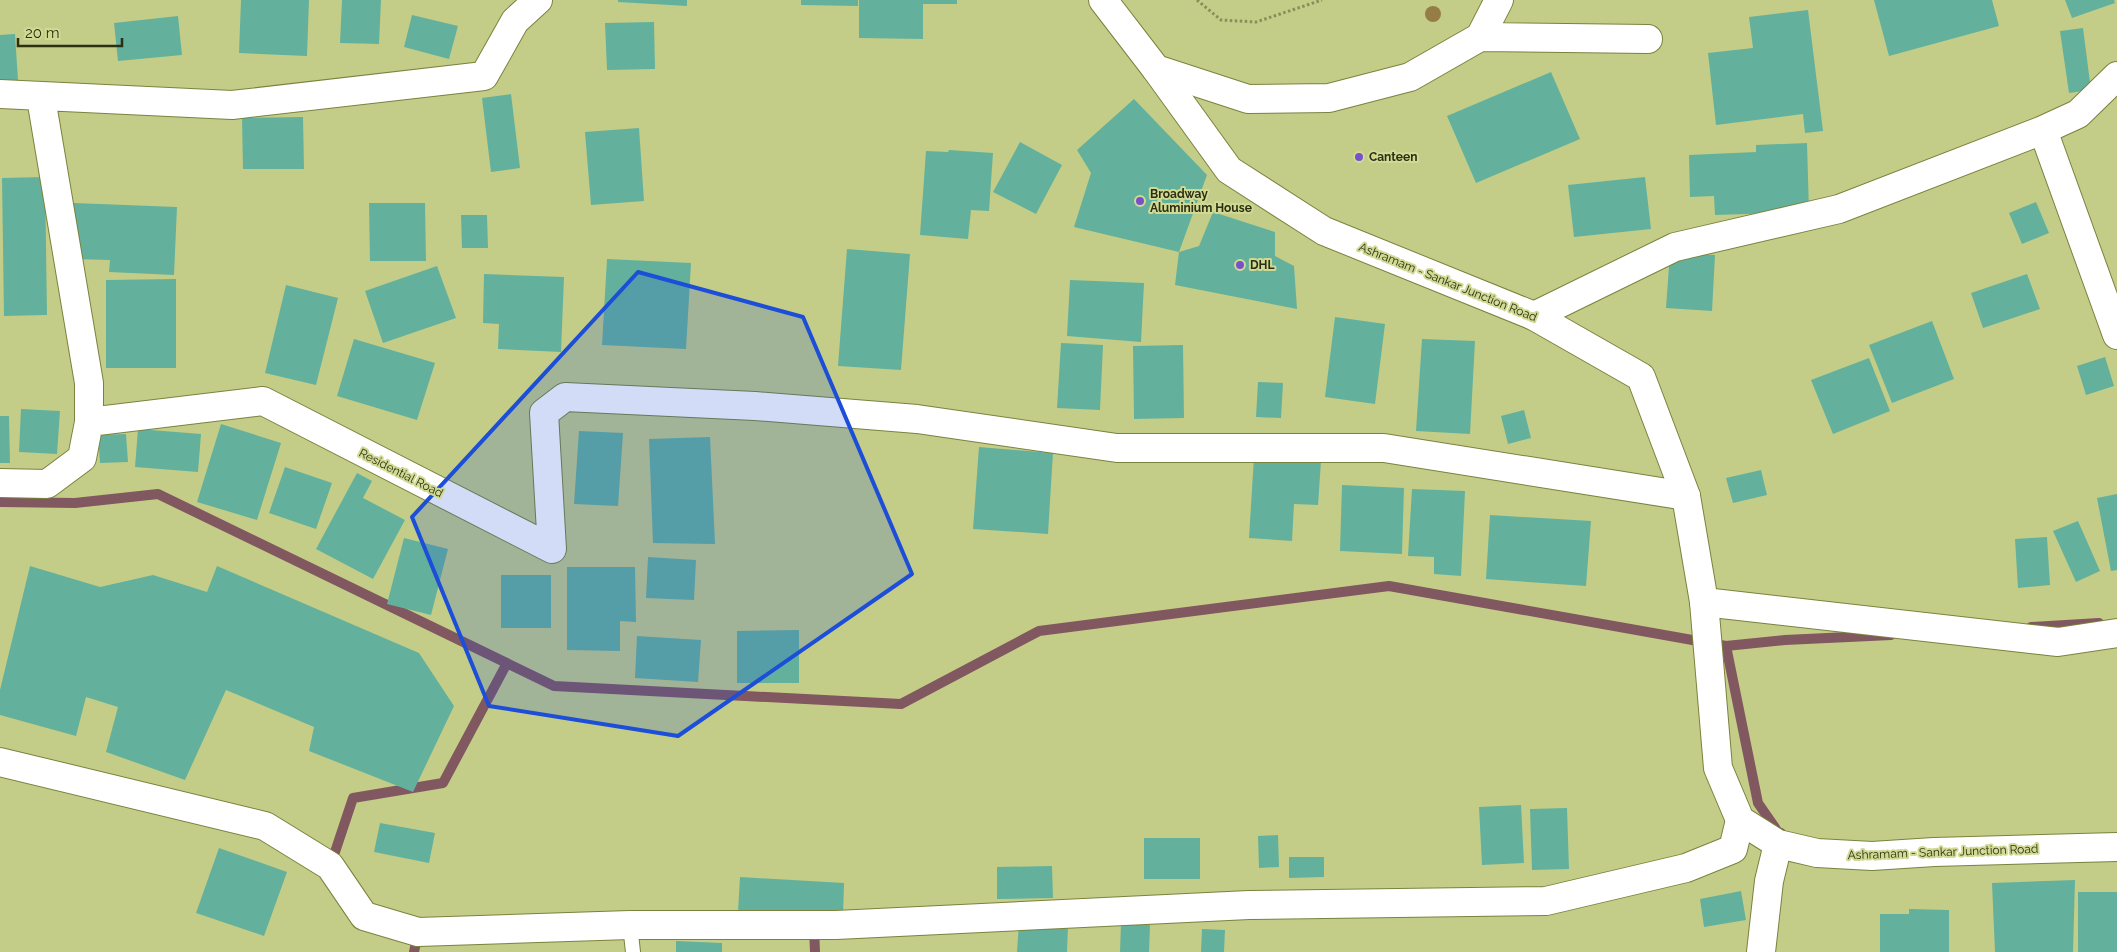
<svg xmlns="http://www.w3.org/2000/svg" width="2117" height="952" font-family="Raleway,sans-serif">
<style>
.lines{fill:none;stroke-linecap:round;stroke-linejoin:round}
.stream{stroke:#815760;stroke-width:10}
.building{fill:#63b19c}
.service-casing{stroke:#7b823e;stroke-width:16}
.minor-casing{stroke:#7b823e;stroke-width:30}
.tertiary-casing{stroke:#7b823e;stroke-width:30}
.path{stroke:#888e59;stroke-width:3;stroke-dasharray:2.5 2.5;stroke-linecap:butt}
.service{stroke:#fff;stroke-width:14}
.minor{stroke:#fff;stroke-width:28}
.tertiary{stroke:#fff;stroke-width:28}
.tree{fill:#967d46}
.marked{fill:#1d4ed8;fill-opacity:0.2;stroke:#1d4ed8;stroke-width:4;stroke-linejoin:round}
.poi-dot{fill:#7851ca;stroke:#d1da93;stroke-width:2}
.labels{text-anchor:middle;stroke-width:4;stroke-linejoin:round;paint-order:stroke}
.poi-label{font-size:12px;font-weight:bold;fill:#2c2f13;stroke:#d1da93;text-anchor:start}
.street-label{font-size:12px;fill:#2c2f13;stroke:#d1da93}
</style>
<rect width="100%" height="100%" fill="#c4cd87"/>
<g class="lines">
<!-- stream -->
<path class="stream" d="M0 502 75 503 158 494 554 686 901 704 1039 631 1389 586 1726 646 1785 640 1891 635
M2031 627 2099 623
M1726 646 1758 803 1778 832 1781 833
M331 864 353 798 443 783 507 663
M812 928H814L815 952
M414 952 418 933"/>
</g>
<!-- building -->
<path class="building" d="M241 0H309L307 56 239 53Z
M342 0H381L379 44 340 43Z
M618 0H687V6L618 2Z
M801 0H858V6L801 5Z
M859 0H957V4H923V39L859 38Z
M1874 0H1992L1999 26 1889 56Z
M2065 0H2114L2115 3 2072 18Z
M1808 10 1823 131 1805 133 1803 114 1716 125 1708 53 1753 48 1749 17Z
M412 15 458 26 449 59 404 47Z
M178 16 182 55 118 61 114 23Z
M654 22 655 69 607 70 605 23Z
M2083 28 2091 90 2069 93 2060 31Z
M15 34 18 80 0 82V35Z
M1551 72 1580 139 1476 183 1447 116Z
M511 94 520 168 491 172 482 98Z
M1134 99 1207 175 1179 252 1074 227 1091 173 1077 150Z
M303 117 304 169H243L242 118Z
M639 128 644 201 591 205 585 132Z
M1020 142 1062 165 1036 214 993 192Z
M1807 143 1809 212 1715 215 1714 196 1690 197 1689 155 1756 152V145Z
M949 150 993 153 989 211 971 210 968 239 920 235 926 151 948 152Z
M45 177 47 315 4 316 2 178Z
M1645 177 1651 229 1574 237 1568 185Z
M2036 202 2049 233 2022 244 2009 213Z
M74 203 177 207 174 275 109 272 110 260 72 259Z
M369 203H425L426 261H370Z
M1213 212 1275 232V256L1294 266 1297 309 1175 285 1179 252 1199 246Z
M461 215H487L488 248H462Z
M847 249 910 254 901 370 838 366Z
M1670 253 1715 255 1712 311 1666 308Z
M607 259 691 263 686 349 602 345Z
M437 266 456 318 383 343 365 291Z
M484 274 564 277 561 352 498 349 499 324 483 323Z
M2027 274 2040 309 1983 328 1971 293Z
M176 279V368H106V280Z
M1070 280 1144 283 1141 342 1067 336Z
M286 285 338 298 316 385 265 373Z
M1335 317 1385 324 1375 404 1325 397Z
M1932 321 1954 379 1892 403 1869 345Z
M354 339 435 363 417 420 337 396Z
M1422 339 1475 341 1470 434 1416 431Z
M1061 343 1103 345 1100 410 1057 408Z
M1183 345 1184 418 1134 419 1133 346Z
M2105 357 2114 386 2086 395 2077 366Z
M1869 358 1890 411 1833 434 1811 380Z
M1258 382 1283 383 1281 418 1256 417Z
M21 409 60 411 57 454 19 452Z
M1524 410 1531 438 1508 444 1501 416Z
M0 416H9L10 463H0Z
M221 424 281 443 257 520 197 502Z
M138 429 201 434 198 472 135 467Z
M579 431 623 433 618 506 574 504Z
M126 434 128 462 100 463 98 435Z
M710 437 715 544 653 543 649 439Z
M979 447 1053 453 1048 534 973 529Z
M1254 457 1321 461 1318 505 1294 504 1292 541 1249 538Z
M285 467 332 483 316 529 269 513Z
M1761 470 1767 495 1733 503 1726 478Z
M357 473 372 481 363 498 405 520 373 579 316 549Z
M1342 485 1404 488 1402 554 1340 551Z
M1412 489 1465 491 1461 576 1434 574V557L1408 556Z
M2117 494V570L2111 571 2097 498Z
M1490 515 1591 521 1586 586 1486 579Z
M2078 521 2100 571 2076 582 2053 531Z
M2047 537 2050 585 2018 588 2015 539Z
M404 538 448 549 431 615 387 604Z
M648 557 696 560 694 600 646 598Z
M30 566 100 587 153 575 207 592 217 566 419 653 454 706 413 792 309 751 314 727 226 690 185 780 106 752 118 707 86 697 76 736 0 715V690Z
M567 567H635L636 622 620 621V651L567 650Z
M501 575H551V628H501Z
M799 630V683H737V631Z
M637 636 701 640 698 682 635 678Z
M1521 805 1524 863 1482 865 1479 807Z
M1567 808 1569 869 1532 870 1530 809Z
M380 823 435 833 429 863 374 852Z
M1278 835 1279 867 1259 868 1258 836Z
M1144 838H1200V879H1144Z
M219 848 287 872 264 936 196 913Z
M1289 857H1324V877L1289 878Z
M1052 866 1053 898 997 899V867Z
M740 877 844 883 843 917 738 912Z
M2075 880 2073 952H1995L1992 883Z
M1741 891 1746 920 1704 927 1700 899Z
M2078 892H2117V952H2078Z
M1909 909 1949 910V952H1880V914H1909Z
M1019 923 1068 926 1067 952H1017Z
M1121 923 1150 925 1149 952H1120Z
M1202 929 1225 930 1224 952H1201Z
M676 941 722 943V952H676Z"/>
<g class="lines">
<defs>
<path id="service" d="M630 925 633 952"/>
<path id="minor" d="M1480 37 1648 39
M1156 69 1248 99 1329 98 1410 77 1480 37 1499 0
M0 94 232 105 484 76 515 21 538 0
M2043 130 2117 335
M1534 316 1675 247 1839 209 2043 130 2078 114 2117 76
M89 422 263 401 552 549 544 413 565 397 755 406 917 419 1117 448H1384L1686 496
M0 483 47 484 82 458 89 422V383L41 98
M1704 602 2058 642 2117 633
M0 762 265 826 330 866 364 916 418 932 630 925H836L1249 905 1546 901 1686 868 1733 849 1740 820
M1761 952 1769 881 1778 844"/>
<path id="tertiary" d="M1103 0 1156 69 1229 170 1324 231 1534 316 1641 377 1686 496 1704 602 1718 768 1740 820 1778 844 1817 853 1872 856 1934 852 2117 847"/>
</defs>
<!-- service casing -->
<use href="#service" class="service-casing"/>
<!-- minor casing -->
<use href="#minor" class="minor-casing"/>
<!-- tertiary casing -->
<use href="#tertiary" class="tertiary-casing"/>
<!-- path -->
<path class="path" d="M1197 0 1221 20 1256 22 1322 0"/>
<!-- service -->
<use href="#service" class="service"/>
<!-- minor -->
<use href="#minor" class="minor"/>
<!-- tertiary -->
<use href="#tertiary" class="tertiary"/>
</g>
<!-- trees -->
<circle class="tree" cx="1433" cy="14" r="8"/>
<!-- marked area -->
<path class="marked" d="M638 272 803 317 912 574 678 736 489 706 412 517Z"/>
<!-- markers -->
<g class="poi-dot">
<circle cx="1359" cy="157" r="5"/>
<circle cx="1140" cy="201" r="5"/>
<circle cx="1240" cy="265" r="5"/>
</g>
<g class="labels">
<!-- poi labels -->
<g class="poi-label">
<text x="1369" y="161">Canteen</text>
<text x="1150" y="198">Broadway<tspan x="1150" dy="14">Aluminium House</tspan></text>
<text x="1250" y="269">DHL</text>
</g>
<!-- street labels -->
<g class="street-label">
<text transform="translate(1448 282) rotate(22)" y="4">Ashramam - Sankar Junction Road</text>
<text transform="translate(401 473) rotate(27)" y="4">Residential Road</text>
<text transform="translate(1943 852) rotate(-2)" y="4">Ashramam - Sankar Junction Road</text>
</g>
</g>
<!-- scale -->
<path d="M18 38v8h104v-8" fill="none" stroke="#2c2f13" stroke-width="2.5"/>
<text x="25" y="38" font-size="15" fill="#2c2f13" stroke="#d1da93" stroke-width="4" paint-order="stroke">20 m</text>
</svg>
